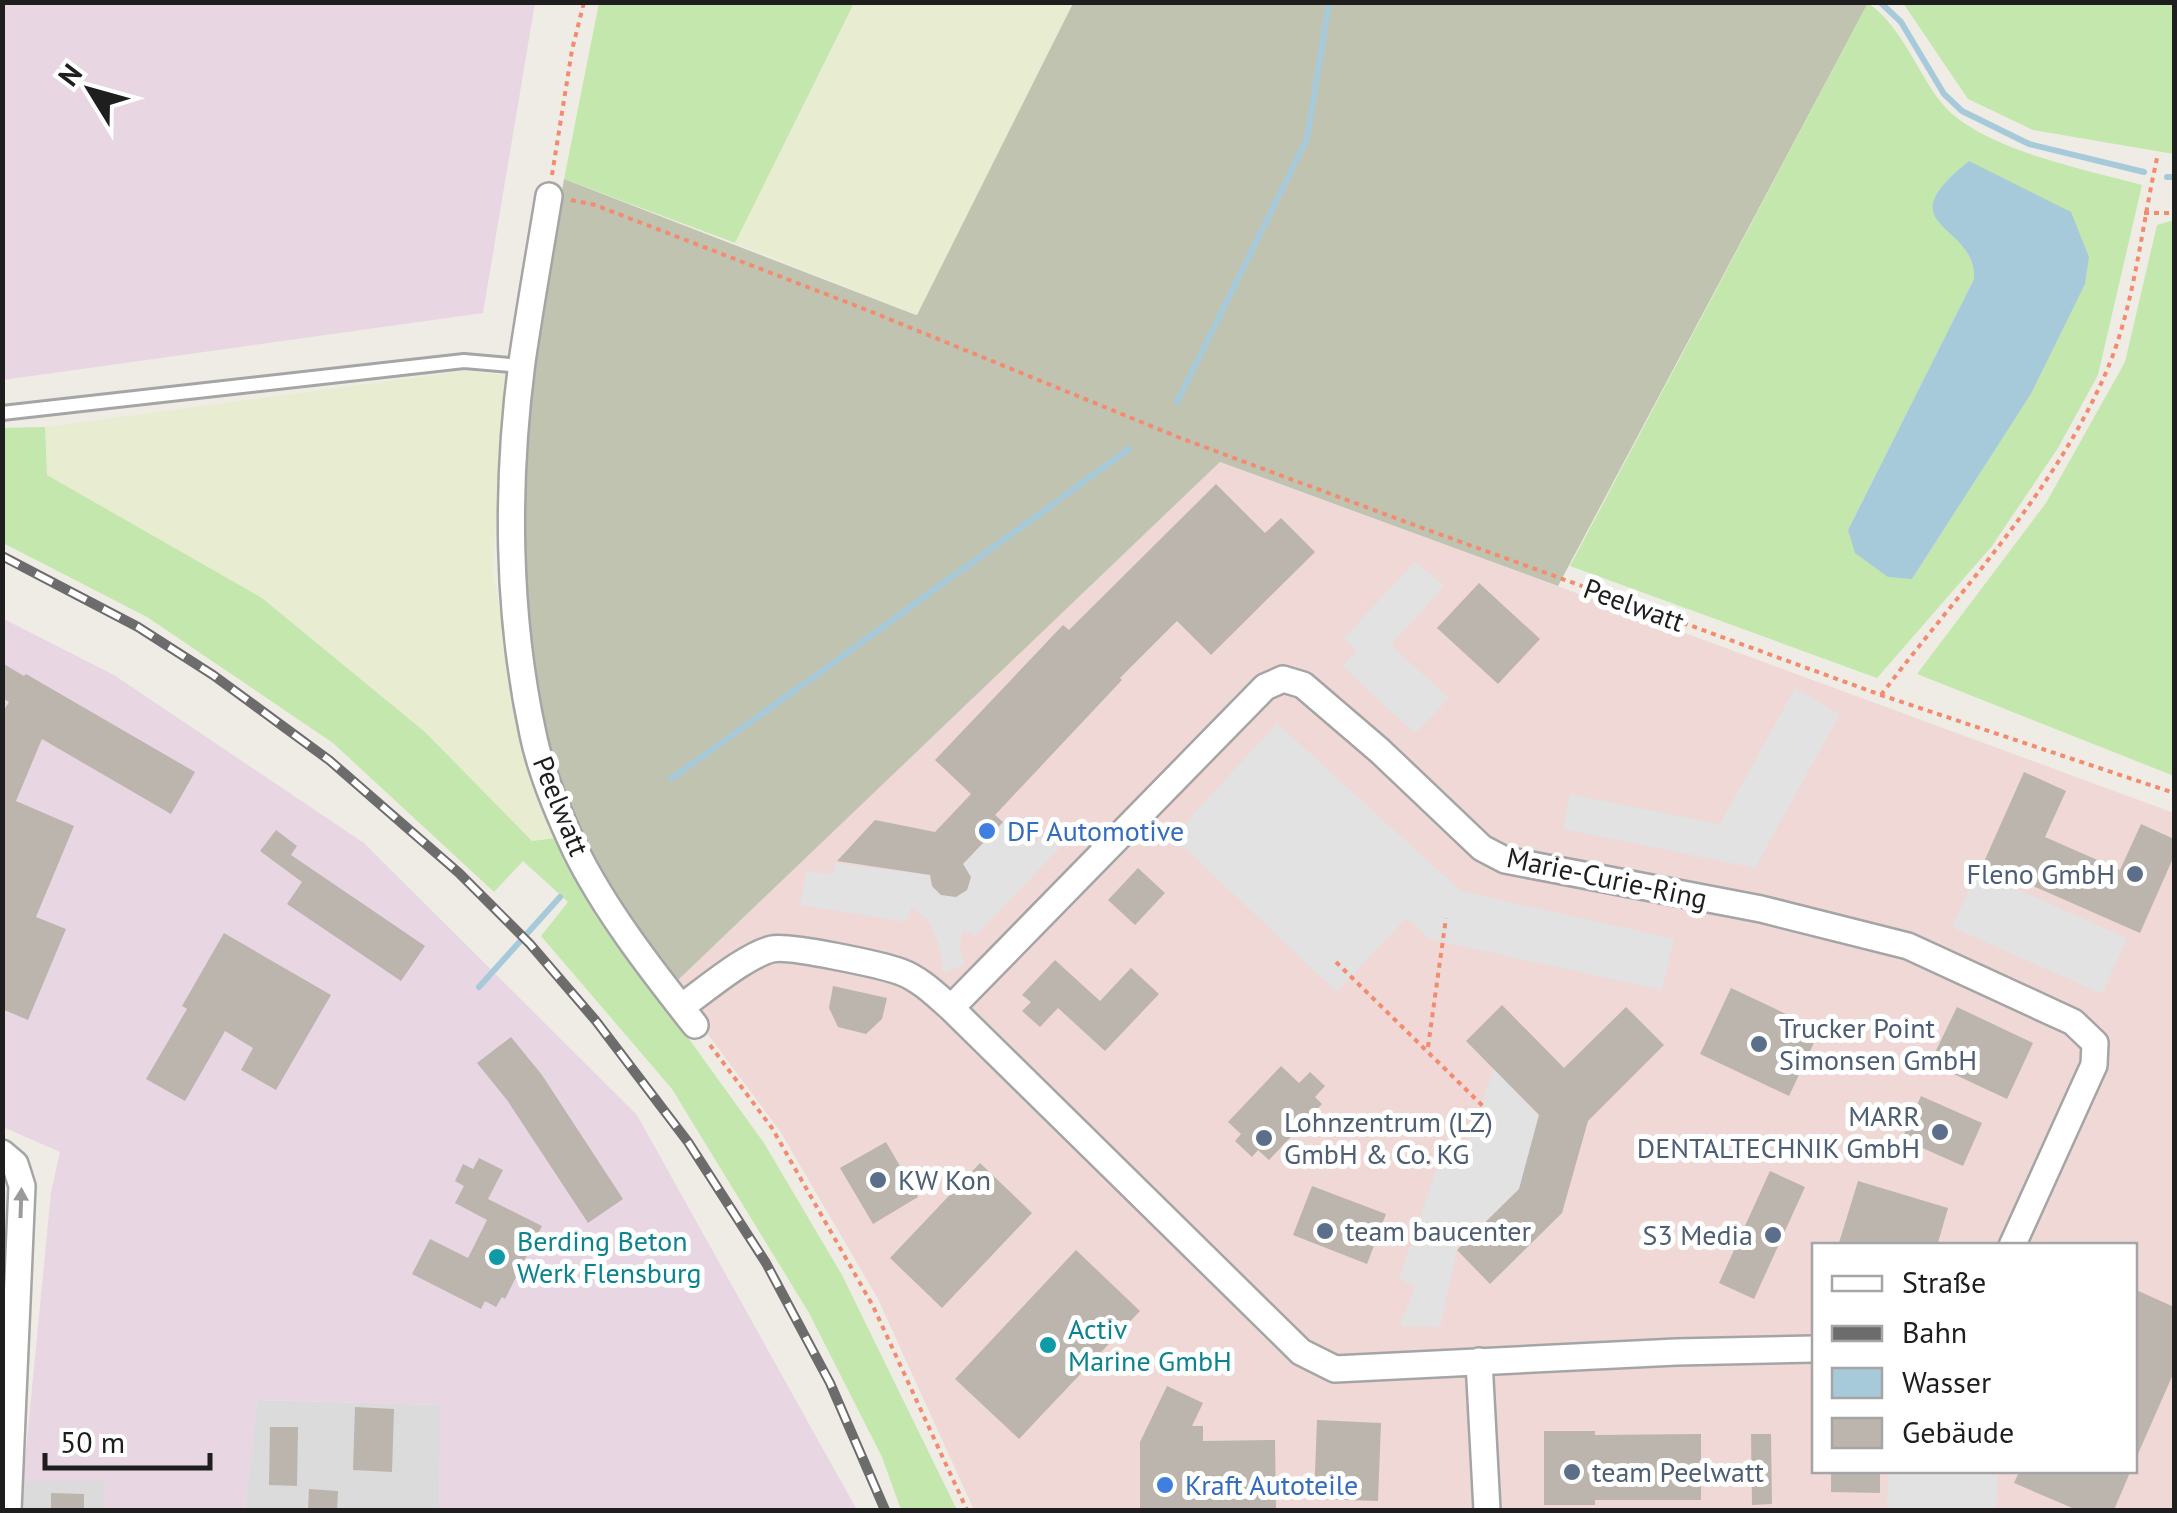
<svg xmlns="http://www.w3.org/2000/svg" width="2177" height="1513" font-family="'PT Sans',sans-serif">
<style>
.residential{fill:#dcdbdb}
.commercial{fill:#efd8d5;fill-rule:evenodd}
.industrial{fill:#e8d7e3}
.construction{fill:#c1c3b1}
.farmland{fill:#e8edd1}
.grass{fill:#c4e7ad;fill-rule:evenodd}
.parking{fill:#e2e2e2}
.water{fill:#a7cada}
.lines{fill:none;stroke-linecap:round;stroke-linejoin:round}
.stream{stroke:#a7cada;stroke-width:6}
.building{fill:#bbb5ae}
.lane-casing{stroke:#a5a5a5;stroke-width:18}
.street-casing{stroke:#a5a5a5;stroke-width:30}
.path{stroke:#f38b71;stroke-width:4;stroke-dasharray:5 5;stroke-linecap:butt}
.lane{stroke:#fff;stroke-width:12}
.street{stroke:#fff;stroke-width:25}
.rail-casing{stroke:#6c6c6c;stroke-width:10}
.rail{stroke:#fff;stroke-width:6;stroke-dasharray:19;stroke-linecap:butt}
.oneway{fill:#9a9a9a}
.shop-dot{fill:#3f7fe0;stroke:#fff;stroke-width:4}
.service-dot{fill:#5c6f8a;stroke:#fff;stroke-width:4}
.culture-dot{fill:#0f9aa8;stroke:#fff;stroke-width:4}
.labels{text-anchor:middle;stroke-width:10;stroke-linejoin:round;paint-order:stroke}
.street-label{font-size:28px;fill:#1e1e1e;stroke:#fff}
.shop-label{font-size:28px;fill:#366cbe;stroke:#fff;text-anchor:start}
.service-label{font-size:28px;fill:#4e5e75;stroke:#fff;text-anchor:start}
.culture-label{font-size:28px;fill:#0d838f;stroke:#fff;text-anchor:start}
</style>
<rect width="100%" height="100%" fill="#efece5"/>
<!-- residential -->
<path class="residential" d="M257 1400 441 1405 439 1510H245Z
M23 1481H104V1510H22Z"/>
<!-- commercial -->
<path class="commercial" d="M1220 462 2174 813V1510H974L878 1299 780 1131 680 997 677 981ZM1814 1246H2134V1470H1814Z"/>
<!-- industrial -->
<path class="industrial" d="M2 3H535L483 313 3 380Z
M2 618 114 675 364 843 637 1115 857 1510H439L440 1405 258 1400 245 1510H104V1481H23L51 1192 60 1152 3 1127Z"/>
<!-- construction -->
<path class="construction" d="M1073 3H1868L1558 586 1220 462 677 981 634 924 576 830 542 735 527 647 521 485 542 311 564 179 916 315Z"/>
<!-- farmland -->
<path class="farmland" d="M854 3H1073L917 315 735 243Z
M463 371 505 375 493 571 511 676 531 765 556 838 532 841 425 732 262 598 47 475 45 427Z"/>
<!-- grass -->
<path class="grass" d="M599 3H854L735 243 564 179Z
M1868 3C1901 26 1916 69 1940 101 1975 148 2086 170 2142 185L2098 375 2058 448 1992 546 1877 678 1570 566ZM1968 162 2085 283 2031 394 1912 579 1848 530 1974 279C1977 222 1884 228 1968 162Z
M1903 3H2174V154L2033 130 1968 99Z
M2174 220V776L1917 674 2046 503 2125 362 2157 225Z
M45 427 47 475 262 598 425 732 532 841 556 838 619 942 764 1143 842 1275 957 1510H901L882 1457 809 1313 672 1089 541 936 568 902 523 861 494 892 333 743 147 617 3 543 2 428Z"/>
<!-- parking -->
<path class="parking" d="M1415 561 1444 586 1391 645 1449 698 1415 734 1343 666 1356 651 1344 638Z
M1795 688 1840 714 1755 868 1563 829 1570 794 1720 824Z
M1277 723 1461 891 1674 939 1662 990 1429 939 1406 918 1337 992 1173 837Z
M1008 818 1035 843 1051 826 1067 840 975 937 964 929 959 947 965 965 944 973 939 945 928 920 911 907 907 922 800 905 806 871 833 875 835 863 930 875 932 886 940 895 956 897 967 890 971 877 963 864Z
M1977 871 2127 938 2102 994 1952 927Z
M1494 1069 1539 1115 1519 1189 1457 1250 1440 1327 1400 1326 1415 1286 1399 1279 1447 1138 1466 1143Z
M1888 1471H1998L1996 1510H1887Z"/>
<!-- water -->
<path class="water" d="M1969 161 2071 212 2089 257 2085 284 2031 394 1912 579 1888 577 1855 553 1848 530 1974 279C1977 222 1883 229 1969 161Z"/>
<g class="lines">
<!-- stream -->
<path class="stream" d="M1880 2 1901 22 1944 94 1962 111 2029 144 2144 172
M2167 177H2174
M1177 402 1307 139 1329 2
M1064 496 1129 449
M959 572 1059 500
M810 680 954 575
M671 779 805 683
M479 987 560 897"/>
</g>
<!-- building -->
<path class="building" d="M1216 484 1265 533 1281 518 1315 552 1211 655 1177 621 1120 678 1122 680 995 815 1003 822 963 864 971 877 967 890 956 897 941 895 932 886 930 875 837 861 875 820 935 832 971 794 935 760 1063 625 1069 630Z
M1479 583 1540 639 1498 684 1437 628Z
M2 663 24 676 26 674 195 772 171 814 42 739 16 801 74 826 36 917 66 929 28 1020 2 1009V713L9 702 2 698Z
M2024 772 2066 791 2045 837 2120 870 2141 824 2174 839V856L2140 933 1983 864Z
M276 830 297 846 291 855 425 946 401 981 287 904 302 882 260 851Z
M1138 868 1165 893 1135 925 1108 900Z
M224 933 331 995 276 1090 241 1070 253 1048 225 1031 185 1101 146 1079 187 1009 182 1006Z
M1055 960 1100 1001 1131 968 1159 994 1105 1051 1058 1008 1040 1027 1022 1011 1031 1002 1022 995Z
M833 986 887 998 882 1019 866 1034 838 1027 829 1008Z
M1731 988 1820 1030 1789 1096 1700 1054Z
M1502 1005 1564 1068 1626 1007 1664 1045 1588 1121 1562 1213 1490 1284 1457 1250 1519 1189 1539 1115 1466 1041Z
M1957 1007 2033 1043 2007 1099 1930 1063Z
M511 1037 542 1075 623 1199 588 1223 507 1100 477 1063Z
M1281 1066 1299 1083 1310 1072 1325 1086 1315 1097 1322 1104 1269 1160 1258 1150 1252 1157 1235 1141 1241 1134 1228 1122Z
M1921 1096 1982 1123 1963 1166 1902 1139Z
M886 1142 918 1197 873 1224 840 1168Z
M479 1158 503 1170 488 1199 542 1226 505 1299 502 1297 496 1307 485 1301 481 1309 412 1274 430 1239 468 1258 487 1220 455 1203 464 1186 455 1181 463 1164 473 1169Z
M980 1163 1032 1213 942 1308 890 1258Z
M1770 1171 1805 1187 1754 1299 1719 1283Z
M1858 1181 1948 1208 1937 1246H1838Z
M1312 1186 1386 1214 1367 1264 1293 1235Z
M1076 1250 1140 1311 1019 1439 955 1379Z
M2134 1289 2174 1307V1372L2134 1463Z
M1167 1386 1203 1403 1192 1426H1203V1441L1275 1440 1276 1510H1140V1442Z
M355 1407 394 1409 392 1472 353 1470Z
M1317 1420 1381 1423 1378 1501 1314 1499Z
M270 1427H298L297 1486 269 1485Z
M1544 1431H1595V1435L1701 1434V1500H1595V1505H1544Z
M1751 1434H1771L1772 1504 1752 1505Z
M1831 1470H1880V1493L1831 1492Z
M2020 1470H2131L2114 1510H2077L2014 1483Z
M309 1489 338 1491 337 1510H308Z
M51 1493 84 1494V1510H51Z"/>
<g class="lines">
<defs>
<path id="lane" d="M2 413 464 361 522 366"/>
<path id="street" d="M549 196C540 251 530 307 522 362 506 484 507 614 533 734 540 769 560 817 575 849 604 909 653 972 695 1025
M681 1007C704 991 746 955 772 949 789 945 882 965 901 972 920 979 936 995 951 1008L1301 1352 1335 1369 1676 1352 1814 1349
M951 1008 1265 687 1283 679 1303 685 1380 751 1482 848 1505 860 1761 909 1908 946 2073 1022 2095 1043 2094 1065 2012 1246
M2 1153 15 1164 22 1186 8 1510
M1479 1361 1487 1510"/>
</defs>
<!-- lane casing -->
<use href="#lane" class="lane-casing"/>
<!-- street casing -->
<use href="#street" class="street-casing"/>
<!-- path -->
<path class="path" d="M552 175 572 50 584 2
M571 200 595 205 867 310 1178 437 1387 515 1881 695 2174 793
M2144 213H2174
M1881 695C1959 592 2051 496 2104 377 2135 308 2141 227 2158 154
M1336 962 1493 1116
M710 1045 772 1128 873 1306 967 1510
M1428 1047 1446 918"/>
<!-- lane -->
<use href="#lane" class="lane"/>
<!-- street -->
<use href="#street" class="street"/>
<defs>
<path id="rail" d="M2 556 138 627 213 675 329 760 459 873 530 944 596 1021 688 1142 766 1263 830 1383 885 1510"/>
</defs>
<!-- rail casing -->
<use href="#rail" class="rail-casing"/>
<!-- rail -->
<use href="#rail" class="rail"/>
</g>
<!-- one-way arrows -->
<defs><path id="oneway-solid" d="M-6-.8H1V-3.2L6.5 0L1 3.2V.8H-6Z" transform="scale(2.5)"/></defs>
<use class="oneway" href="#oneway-solid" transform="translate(21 1203) rotate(-88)"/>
<!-- markers -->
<g class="shop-dot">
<circle cx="987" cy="831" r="10"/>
<circle cx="1165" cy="1485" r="10"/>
</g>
<g class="service-dot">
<circle cx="2135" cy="874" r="10"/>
<circle cx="1759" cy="1044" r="10"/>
<circle cx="1940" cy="1132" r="10"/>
<circle cx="1264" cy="1138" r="10"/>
<circle cx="878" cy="1180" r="10"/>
<circle cx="1325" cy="1231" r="10"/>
<circle cx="1773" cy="1235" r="10"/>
<circle cx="1572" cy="1472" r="10"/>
</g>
<g class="culture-dot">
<circle cx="497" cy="1257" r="10"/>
<circle cx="1048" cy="1345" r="10"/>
</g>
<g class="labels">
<!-- street labels -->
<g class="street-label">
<text transform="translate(1634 605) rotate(20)" y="10">Peelwatt</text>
<text transform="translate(561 806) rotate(68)" y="10">Peelwatt</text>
<text transform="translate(1607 878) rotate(12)" y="10">Marie-Curie-Ring</text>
</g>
<!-- shop labels -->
<g class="shop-label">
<text x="1007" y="841">DF Automotive</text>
<text x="1185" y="1495">Kraft Autoteile</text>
</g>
<!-- service labels -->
<g class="service-label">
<text x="2115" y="884" text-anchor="end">Fleno GmbH</text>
<text x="1779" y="1038">Trucker Point<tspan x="1779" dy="32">Simonsen GmbH</tspan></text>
<text x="1920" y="1126" text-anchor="end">MARR<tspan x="1920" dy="32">DENTALTECHNIK GmbH</tspan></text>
<text x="1284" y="1132">Lohnzentrum (LZ)<tspan x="1284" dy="32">GmbH &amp; Co. KG</tspan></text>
<text x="898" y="1190">KW Kon</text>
<text x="1345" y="1241">team baucenter</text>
<text x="1753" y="1245" text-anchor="end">S3 Media</text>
<text x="1592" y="1482">team Peelwatt</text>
</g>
<!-- culture labels -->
<g class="culture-label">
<text x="517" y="1251">Berding Beton<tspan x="517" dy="32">Werk Flensburg</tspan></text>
<text x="1068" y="1339">Activ<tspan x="1068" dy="32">Marine GmbH</tspan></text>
</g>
</g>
<!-- border -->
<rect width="2177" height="1513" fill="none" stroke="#1e1e1e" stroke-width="10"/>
<!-- legend -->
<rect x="1812" y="1243" width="325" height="230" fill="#ffffff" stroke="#a5a5a5" stroke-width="2.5"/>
<rect x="1832" y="1276" width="50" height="15" fill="#ffffff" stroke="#a5a5a5" stroke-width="2.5"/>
<text x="1902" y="1293" font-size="30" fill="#1e1e1e">Straße</text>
<rect x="1832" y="1326" width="50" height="15" fill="#6c6c6c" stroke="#a5a5a5" stroke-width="2.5"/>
<text x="1902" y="1343" font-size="30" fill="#1e1e1e">Bahn</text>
<rect x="1832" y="1368" width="50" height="30" fill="#a7cada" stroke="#a5a5a5" stroke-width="2.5"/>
<text x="1902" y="1393" font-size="30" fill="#1e1e1e">Wasser</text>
<rect x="1832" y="1418" width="50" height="30" fill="#bbb5ae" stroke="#a5a5a5" stroke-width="2.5"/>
<text x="1902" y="1443" font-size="30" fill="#1e1e1e">Gebäude</text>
<!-- north arrow -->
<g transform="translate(90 90) rotate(307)" stroke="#ffffff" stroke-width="8" paint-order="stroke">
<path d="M0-8L18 38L0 25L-18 38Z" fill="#1e1e1e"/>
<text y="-15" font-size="28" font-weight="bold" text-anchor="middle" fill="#1e1e1e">N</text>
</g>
<!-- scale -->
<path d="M45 1453v15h165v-15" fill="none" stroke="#1e1e1e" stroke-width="5"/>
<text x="60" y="1453" font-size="30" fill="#1e1e1e" stroke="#ffffff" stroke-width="8" paint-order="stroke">50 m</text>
</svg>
